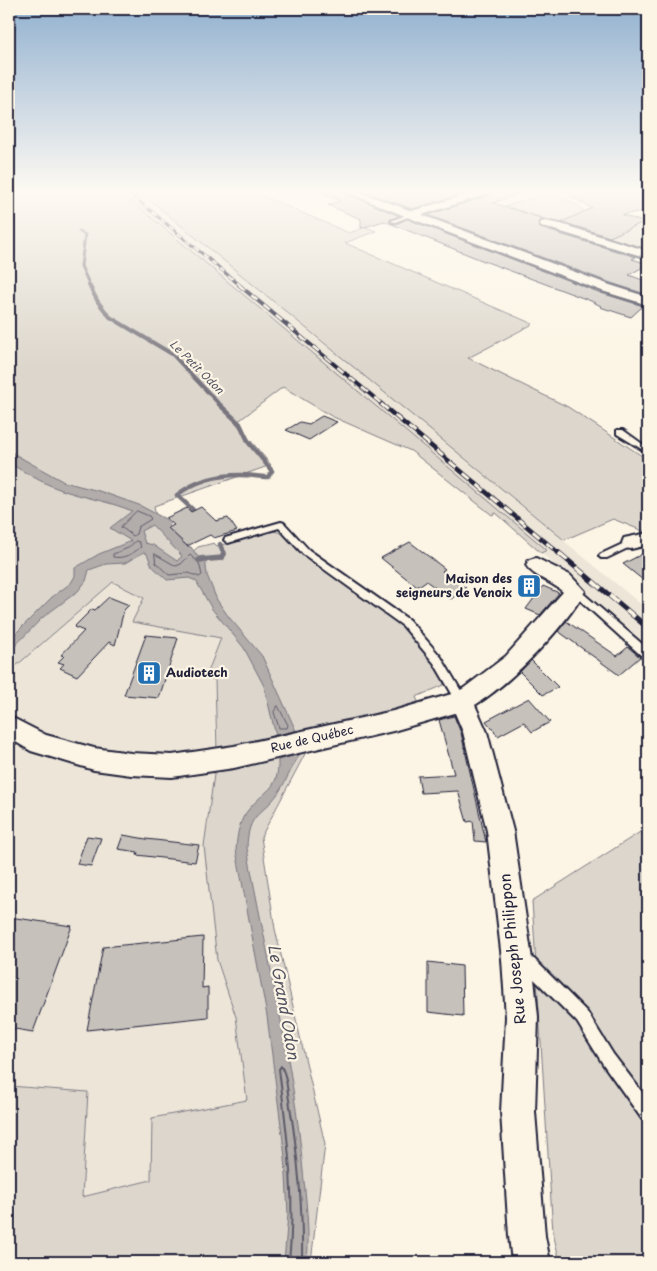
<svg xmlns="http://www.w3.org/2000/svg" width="657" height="1271" font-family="'Playpen Sans',sans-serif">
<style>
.built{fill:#ece5d8}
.green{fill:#dcd6cc;stroke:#7f7c84}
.water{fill:#b2adab;stroke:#78757e;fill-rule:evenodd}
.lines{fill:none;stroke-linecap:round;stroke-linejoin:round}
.shore-far1{stroke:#5c5a68;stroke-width:1}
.shore{stroke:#5c5a68;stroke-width:2}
.stream-far3{stroke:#78757e;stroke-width:3}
.stream-far2{stroke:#78757e;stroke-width:4}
.stream-far1{stroke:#78757e;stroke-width:4.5}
.stream{stroke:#78757e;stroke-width:5.5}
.building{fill:#c6c1bb;stroke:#22223b}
.lane-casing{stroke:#22223b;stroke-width:4}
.street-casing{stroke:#22223b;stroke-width:4}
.lane{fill:#fcf5e5;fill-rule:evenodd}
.street{fill:#fcf5e5;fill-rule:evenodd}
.rail-far3-casing{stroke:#22223b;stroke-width:3}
.rail-far2-casing{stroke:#22223b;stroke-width:4}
.rail-far1-casing{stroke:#22223b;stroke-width:4.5}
.rail-casing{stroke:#22223b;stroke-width:5.5}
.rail-far3{stroke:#fcf5e5;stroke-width:2;stroke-dasharray:5.5;stroke-linecap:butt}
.rail-far2{stroke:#fcf5e5;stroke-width:2.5;stroke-dasharray:8;stroke-linecap:butt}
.rail-far1{stroke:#fcf5e5;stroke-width:3;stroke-dasharray:9;stroke-linecap:butt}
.rail{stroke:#fcf5e5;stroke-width:4;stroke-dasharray:11;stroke-linecap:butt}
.labels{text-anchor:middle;stroke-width:4.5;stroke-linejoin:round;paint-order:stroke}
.far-water-label{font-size:11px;font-style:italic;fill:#545362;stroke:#fcf5e5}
.poi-label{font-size:12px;font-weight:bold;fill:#22223b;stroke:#fcf5e5;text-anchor:end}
.street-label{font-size:12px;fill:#22223b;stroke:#fcf5e5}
.near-street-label{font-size:15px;fill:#22223b;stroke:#fcf5e5}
.near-water-label{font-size:16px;font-style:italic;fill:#545362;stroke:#fcf5e5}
</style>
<rect width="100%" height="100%" fill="#fcf5e5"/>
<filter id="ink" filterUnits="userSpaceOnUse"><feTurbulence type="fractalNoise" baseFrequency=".02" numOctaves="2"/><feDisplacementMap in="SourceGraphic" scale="10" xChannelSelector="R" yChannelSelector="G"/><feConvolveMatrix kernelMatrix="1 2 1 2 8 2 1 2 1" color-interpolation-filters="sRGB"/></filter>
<g filter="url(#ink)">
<!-- built -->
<path class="built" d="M120 191H139L648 610V647L496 513 492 515 411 451 405 431Z
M113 582 144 598 133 622 221 637 206 677 215 680 217 960 236 1017 247 1100 152 1118 151 1180 82 1197 88 1092 9 1086V672Z"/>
<!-- green -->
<path class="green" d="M9 191H120L547 550 541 553 496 513 492 515 411 451 331 416 283 387 236 423 271 465 154 506 157 522 190 554 198 547 214 543 217 546 273 531 282 533 303 553 393 618 413 635 440 669 444 685 416 697 420 706 316 733 261 837 275 929 325 1144 311 1262H9V1086L88 1092 82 1197 151 1180 152 1118 247 1100 236 1017 217 960 204 846 217 753 215 680 206 677 221 638 132 622 144 598 113 582 9 672Z
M139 191H251L349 233 366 227 376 231 345 243 533 324 468 358 568 407 648 460V530L643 531 613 519 564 540Z
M556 191H560L549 194 561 197 577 205 585 212 627 229 648 220V248L642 251 506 206Z
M648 827V1262H560L553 1233 532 901Z"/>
<!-- water -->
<path class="water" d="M9 451 64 482 99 491 139 505 171 522 168 528 187 546 191 547 198 557 204 556 205 558 207 575 217 600 228 616 262 656 296 731 276 736 264 686 244 648 212 609 196 581 189 578 167 580 152 566 147 554 144 552 125 563 106 564 89 570 86 581 78 591 42 618 9 652V640L52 597 71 583 75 576V568L99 554 131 541 110 528 132 511C111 502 90 499 68 492 47 486 28 474 9 463ZM152 525 182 556 177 561 153 545 145 543 141 531Z
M300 754C292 766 287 780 279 792 262 817 248 811 247 848 266 955 294 1063 303 1171 306 1201 310 1232 307 1262H284L288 1214 285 1157 267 1016 236 850C237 835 239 820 249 809 265 789 279 791 278 760Z"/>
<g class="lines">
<!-- shore-far1 -->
<path class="shore-far1" d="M137 511 149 516 151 519 138 527 136 534 133 536 121 527Z
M136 541 139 542 141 547C132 554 124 559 113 557V554L128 548Z
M155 554 176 566 181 564 190 555 199 563 202 575 199 577 189 573 169 575 156 563Z
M278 706 288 725 287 728H279L274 712Z"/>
<!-- shore -->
<path class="shore" d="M289 1262C296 1197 287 1134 279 1069L281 1066C287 1074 287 1090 289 1100 298 1154 303 1207 302 1262"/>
<!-- stream-far3 -->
<path class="stream-far3" d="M79 231 85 235 81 266 90 286"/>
<!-- stream-far2 -->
<path class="stream-far2" d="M89 285 98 302 110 317 172 354 220 405"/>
<!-- stream-far1 -->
<path class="stream-far1" d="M193 510 177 495C195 481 218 475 240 475 250 475 259 477 268 477L272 471 249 443 240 424 219 404
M220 544 224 555"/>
<!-- stream -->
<path class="stream" d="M199 560 222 558 224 553"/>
</g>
<!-- building -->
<path class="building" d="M318 191H342L399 216 390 219 391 223 396 224 407 219 601 293 643 306 631 317 600 307 601 306 591 301 484 261 384 221 361 228V219L328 205 341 201Z
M362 191H473L412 209Z
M494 191H520V193L493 203 544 219 538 223 540 228 636 257 632 259 648 264 629 275 648 282V295L611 283 428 215 491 195Z
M601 191H648V210L622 215 643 222 610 237 562 222 592 208 570 196Z
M322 416 337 422 309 440 286 430 300 422 309 424Z
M201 507 216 521 228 518 237 531 214 538 210 535 187 546 168 528 174 525 166 518 187 508 191 512Z
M410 542 445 569 442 571 466 588 451 599 426 581 417 587 381 558Z
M648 551V584L623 564Z
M543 586 559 593 540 615 526 609Z
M109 597 129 605 124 610 115 645 109 642 77 676 60 668 64 664 58 662 64 656 61 655 84 631 74 627 92 609 95 610Z
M566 621 617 656 628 647 640 657 619 675 558 631Z
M146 635 178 638 159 698 124 695Z
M531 660 558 687 543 695 520 672Z
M529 698 550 722 532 732 524 722 498 736 486 721Z
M454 716 461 733 486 842 475 841 473 821 467 822 458 791 421 793 418 776 454 774 439 720Z
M123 835 146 839 199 845 195 862 137 855 138 852 118 849Z
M87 836 101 838 91 866 77 864Z
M9 917 72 926 33 1032 9 1028Z
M203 937 202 988 208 987V1017L87 1030 103 947Z
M428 962 462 966 463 1016 428 1012Z"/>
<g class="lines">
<defs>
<path id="lane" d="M409 214 413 215 395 222 391 221Z
M617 430H623L648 448V453L617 434Z
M281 522 284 523 309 550 409 620 441 657 467 701 466 704 462 705 458 704 434 663 403 626 303 554 279 528 228 543 224 540 225 538Z
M631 540 635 543 634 545 607 558H601L599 556 601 554Z
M575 588 578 589 648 649V659L644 658 572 593 570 591Z
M522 954 534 959 587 1012 613 1054 648 1100V1121L642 1119 603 1064 577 1022 524 969 517 966 515 961 517 956Z"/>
<path id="street" d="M344 191H357L412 211 478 191H492L490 193 422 215 610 285 648 297V305L602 291 407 217Z
M545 221 561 224 648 251V258L541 226 540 224 541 222Z
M648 533V545L631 549 624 548 622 543 624 538Z
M536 558 570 575 585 591C564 628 511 683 475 705L487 732 513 831 532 959 538 1017 535 1112 545 1236 550 1262H512L509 1236 501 1112 506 1017 502 959 487 831 463 732 455 713 393 731 234 768 172 777 131 775 94 770 31 751 9 738V716L46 735 94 748 131 753 172 755 234 746 393 711 455 693 464 688 506 656 563 592C553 582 533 577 526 565L529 560Z"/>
</defs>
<!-- lane casing -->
<use href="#lane" class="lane-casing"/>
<!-- street casing -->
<use href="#street" class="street-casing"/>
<!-- lane -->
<use href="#lane" class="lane"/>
<!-- street -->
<use href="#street" class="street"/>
<defs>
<path id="rail-far3" d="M127 191 241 286"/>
<path id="rail-far2" d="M239 285 383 405"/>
<path id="rail-far1" d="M381 404 561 555"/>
<path id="rail" d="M559 553 648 628"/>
</defs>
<!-- rail-far3 casing -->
<use href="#rail-far3" class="rail-far3-casing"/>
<!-- rail-far2 casing -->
<use href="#rail-far2" class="rail-far2-casing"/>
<!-- rail-far1 casing -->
<use href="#rail-far1" class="rail-far1-casing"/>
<!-- rail casing -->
<use href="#rail" class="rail-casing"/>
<!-- rail-far3 -->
<use href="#rail-far3" class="rail-far3"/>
<!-- rail-far2 -->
<use href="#rail-far2" class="rail-far2"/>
<!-- rail-far1 -->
<use href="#rail-far1" class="rail-far1"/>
<!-- rail -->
<use href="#rail" class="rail"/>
</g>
</g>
<!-- sky -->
<linearGradient id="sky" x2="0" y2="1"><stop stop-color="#92b1d0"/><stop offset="0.52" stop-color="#fefaf3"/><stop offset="1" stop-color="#fefaf3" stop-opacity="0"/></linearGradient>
<rect width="657" height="369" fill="url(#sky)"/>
<!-- icons -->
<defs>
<symbol id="building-square" viewBox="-11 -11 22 22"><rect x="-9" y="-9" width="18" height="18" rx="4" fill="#1f6fb2" stroke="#fcf5e5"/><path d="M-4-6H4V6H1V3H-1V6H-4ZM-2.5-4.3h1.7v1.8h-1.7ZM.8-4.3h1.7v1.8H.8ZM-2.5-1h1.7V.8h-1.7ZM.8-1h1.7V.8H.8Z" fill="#fff"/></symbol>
</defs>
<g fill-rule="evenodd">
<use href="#building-square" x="515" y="572" width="28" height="28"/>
<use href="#building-square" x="135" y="659" width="28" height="28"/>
</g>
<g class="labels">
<!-- far-water labels -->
<g class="far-water-label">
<text transform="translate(197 367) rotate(45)" y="4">Le Petit Odon</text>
</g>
<!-- poi labels -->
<g class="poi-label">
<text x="512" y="583">Maison des<tspan x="512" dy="14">seigneurs de Venoix</tspan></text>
<text x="166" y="677" text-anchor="start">Audiotech</text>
</g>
<!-- street labels -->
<g class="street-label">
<text transform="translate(312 739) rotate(-13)" y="4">Rue de Québec</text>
</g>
<!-- near-street labels -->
<g class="near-street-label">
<text transform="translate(513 949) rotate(-96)" y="5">Rue Joseph Philippon</text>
</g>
<!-- near-water labels -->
<g class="near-water-label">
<text transform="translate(284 1002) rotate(80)" y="6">Le Grand Odon</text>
</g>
</g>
<!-- margin -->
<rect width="657" height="1271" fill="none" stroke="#fcf5e5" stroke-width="30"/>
<rect x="15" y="15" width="627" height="1241" fill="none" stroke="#22223b" stroke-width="2" filter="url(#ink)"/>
</svg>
